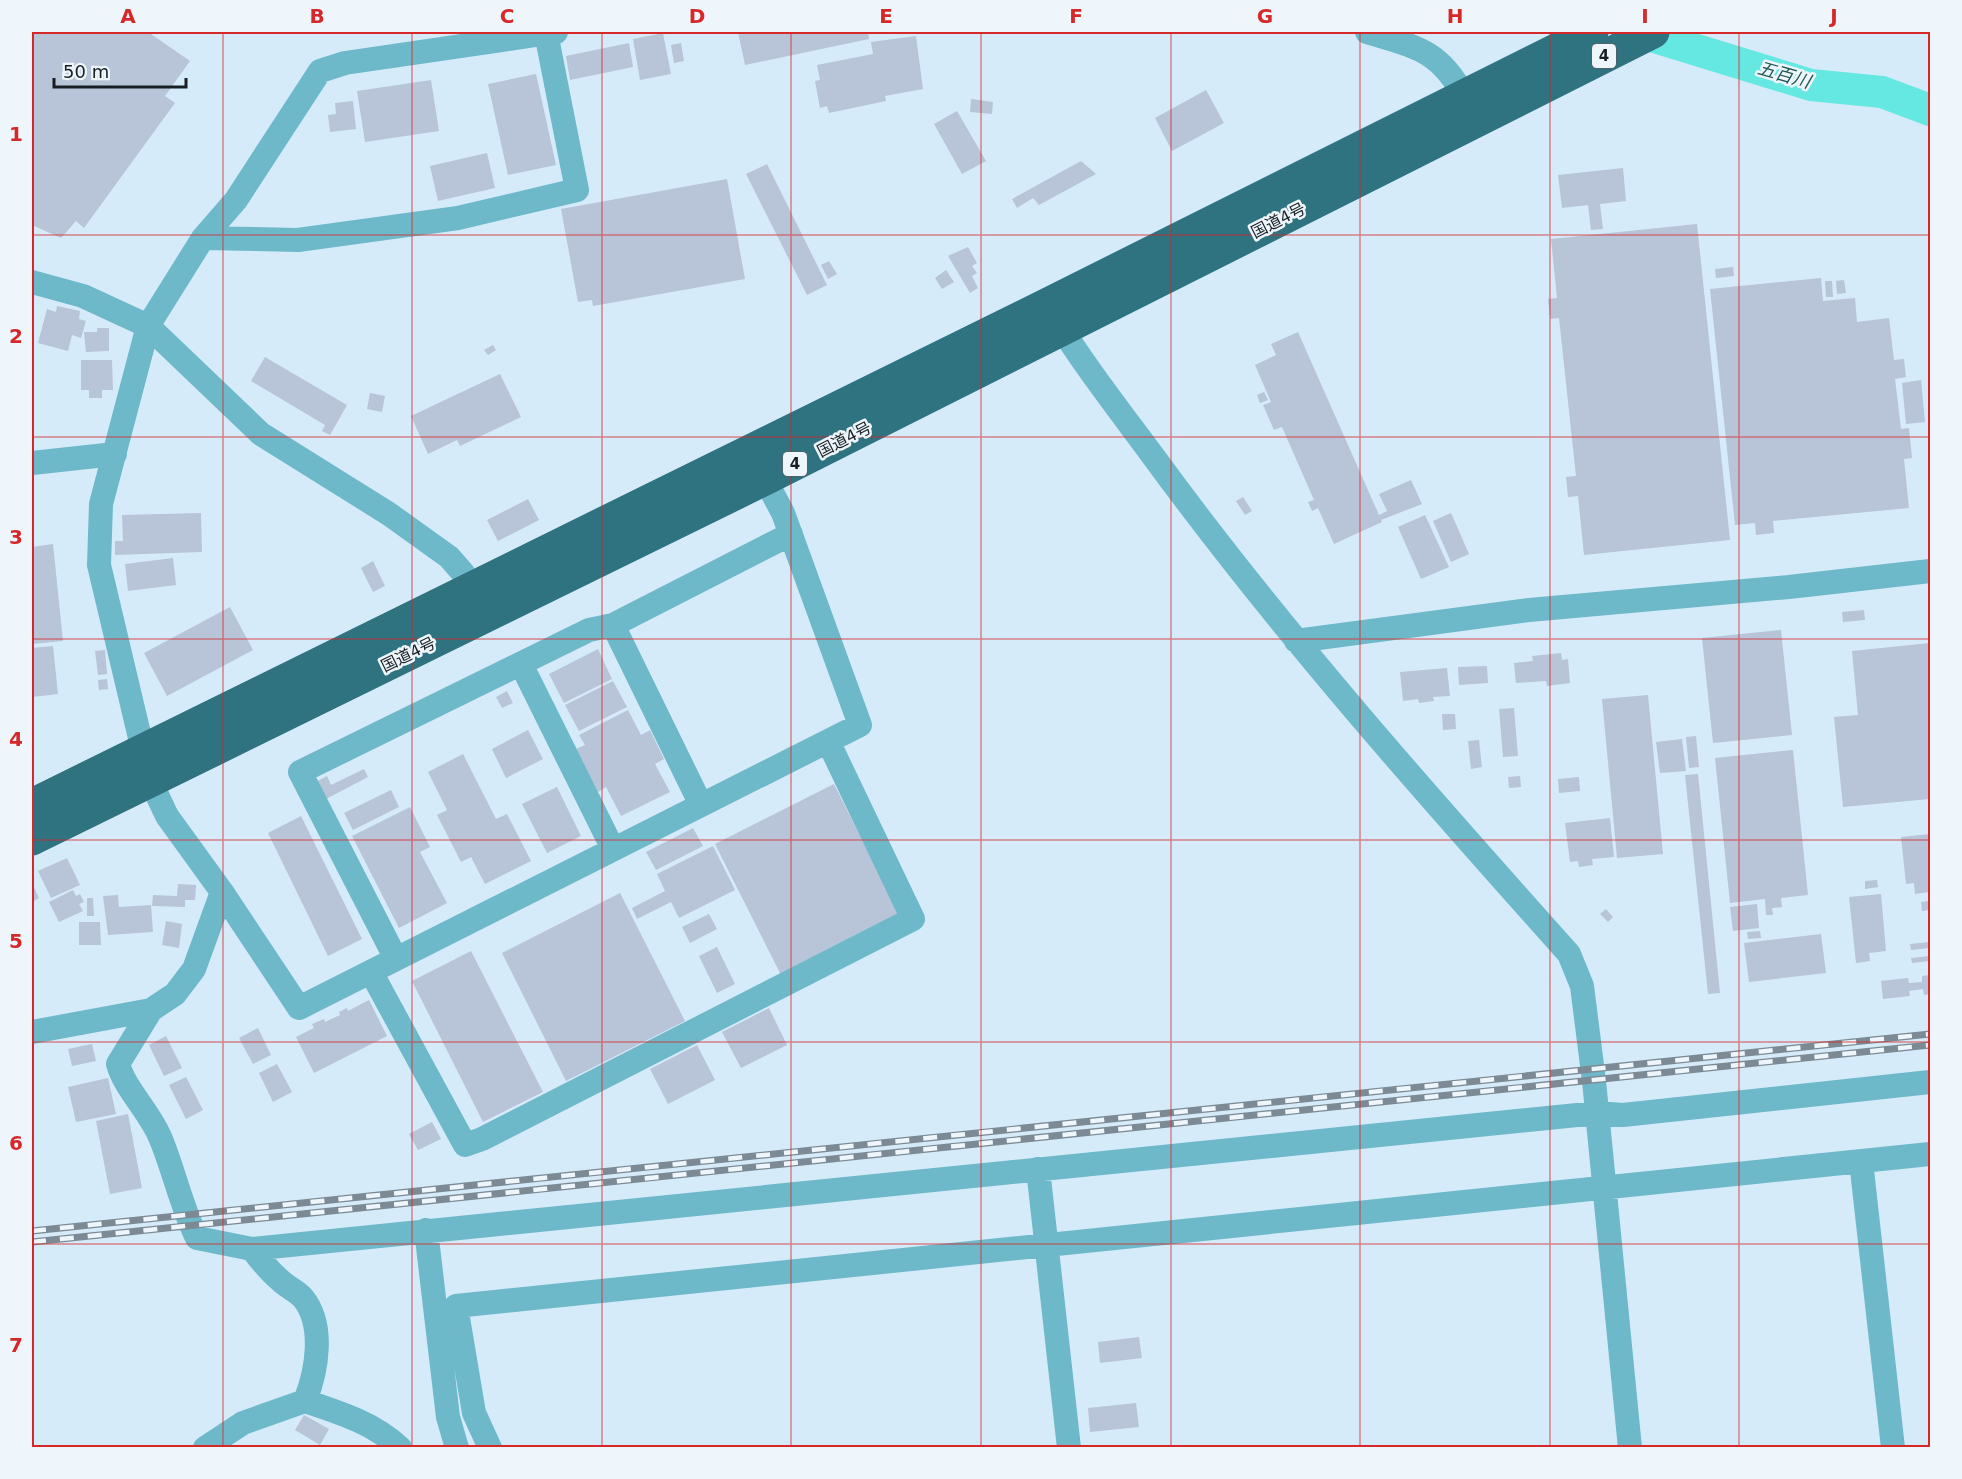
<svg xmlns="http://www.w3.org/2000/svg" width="1962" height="1479" font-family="'DejaVu Sans','Noto Sans JP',sans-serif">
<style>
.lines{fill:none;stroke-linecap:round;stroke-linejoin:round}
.river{stroke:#65e8e1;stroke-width:32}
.building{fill:#b8c4d7}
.minor{stroke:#6db9ca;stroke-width:24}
.highway{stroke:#2f7280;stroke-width:33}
.rail-casing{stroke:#7b8a94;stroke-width:7}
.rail{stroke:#eef6fc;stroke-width:4.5;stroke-dasharray:14;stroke-linecap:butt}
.grid{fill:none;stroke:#d62828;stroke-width:1.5;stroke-opacity:0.55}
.labels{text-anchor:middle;stroke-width:5;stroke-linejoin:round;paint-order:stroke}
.shield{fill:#eef6fc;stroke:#586065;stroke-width:1.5}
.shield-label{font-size:15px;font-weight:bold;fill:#171f24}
.street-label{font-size:16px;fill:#171f24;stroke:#eef6fc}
.water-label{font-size:18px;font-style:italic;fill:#205855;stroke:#eef6fc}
.neatline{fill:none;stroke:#d62828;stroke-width:2}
.grid-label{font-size:20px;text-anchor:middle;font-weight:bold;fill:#d62828}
</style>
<rect width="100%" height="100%" fill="#d6ebf9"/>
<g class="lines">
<!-- river -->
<path class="river" d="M1638 32 1811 85 1882 92 1930 110"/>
</g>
<!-- building -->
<path class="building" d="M32 32H148L190 61 165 96 175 103 84 228 76 221 61 238 32 225Z
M738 32H868L869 39 745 65Z
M663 33 671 74 640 80 633 39Z
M916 36 923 89 885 96 886 101 829 113 827 106 820 108 815 81 820 80 817 65 873 54 871 42Z
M629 43 633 67 570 80 566 56Z
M681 43 684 61 674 63 671 45Z
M536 74 556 165 508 175 488 84Z
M431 80 439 131 365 142 357 91Z
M1206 90 1224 123 1172 151 1155 118Z
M971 99 993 102 992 114 970 112Z
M353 101 356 129 330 132 328 115 336 114 335 103Z
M957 111 986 161 962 174 934 124Z
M487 153 495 188 438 201 430 166Z
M1081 161 1096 174 1039 205 1033 198 1017 208 1012 199Z
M767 164 827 285 807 295 746 174Z
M1623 168 1626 201 1600 204 1603 229 1591 230 1588 205 1562 208 1558 175Z
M727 179 745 279 593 306 592 300 578 302 561 209Z
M1697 224 1730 540 1584 555 1578 496 1568 497 1566 477 1576 476 1559 318 1550 319 1548 299 1557 298 1551 239Z
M968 247 977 263 972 266 977 273 972 276 978 288 970 293 948 256Z
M829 261 837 274 828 279 821 265Z
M1733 267 1734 276 1716 278 1715 269Z
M946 270 954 282 942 289 935 278Z
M1821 278 1823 301 1855 298 1857 322 1889 318 1894 360 1904 359 1906 377 1895 379 1901 429 1909 428 1912 458 1904 459 1909 508 1773 521 1774 533 1756 535 1755 523 1735 525 1710 289Z
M1844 280 1846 293 1837 294 1836 281Z
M1825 281H1832L1833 297H1826Z
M57 306 80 311 79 319 86 321 81 338 72 335 68 351 38 343 47 309 56 312Z
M97 328H109V351L86 352 84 332H97Z
M1298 332 1379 515 1387 511 1379 494 1411 480 1422 504 1381 520 1382 522 1334 544 1318 508 1312 511 1308 502 1314 500 1282 427 1274 430 1263 405 1271 402 1255 365 1276 355 1271 344Z
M493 345 496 350 488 355 484 350Z
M265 357 347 405 330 435 322 431 325 425 251 381Z
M81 360H112L113 390H102V398H89V390H81Z
M500 374 521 417 460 446 457 440 428 454 411 416Z
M1921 380 1925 422 1906 424 1902 383Z
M1264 392 1268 400 1260 403 1257 395Z
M370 393 385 396 382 412 367 409Z
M1243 497 1252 511 1245 515 1236 501Z
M528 499 539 520 498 541 487 520Z
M201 513 202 552 115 555V541H123L122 515Z
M1451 513 1469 554 1451 562 1433 521Z
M1425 515 1449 567 1421 579 1398 527Z
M53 544 63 641 32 644V547Z
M173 558 176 585 128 591 125 564Z
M373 561 385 586 373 592 361 568Z
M230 607 253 650 167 696 144 653Z
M1864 610 1865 620 1843 622 1842 612Z
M1781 630 1792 735 1713 743 1702 638Z
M1930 643V799L1843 807 1834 717 1858 715 1852 651Z
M53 646 58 694 32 697V648Z
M598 649 612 679 564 703 549 674Z
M105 650 107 674 98 675 95 651Z
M1561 653 1562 660 1568 659 1570 683 1547 686 1546 681 1516 683 1514 663 1533 661 1532 656Z
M1487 666 1488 683 1459 685 1458 667Z
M1447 668 1450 696 1433 697 1434 701 1419 703 1418 699 1403 701 1400 672Z
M107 679 108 689 99 690 98 680Z
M613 681 627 707 579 731 565 705Z
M507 691 513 703 502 708 496 697Z
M1648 695 1663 854 1617 858 1602 699Z
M1514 708 1518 756 1503 757 1499 709Z
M628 710 641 735 650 730 664 759 655 764 670 792 621 816 606 787 598 792 576 749 585 745 579 735Z
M1442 714H1455L1456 729 1443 730Z
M528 730 543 759 506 778 492 749Z
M1696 736 1699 767 1689 768 1686 737Z
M1682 739 1686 771 1660 773 1656 742Z
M1479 740 1482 767 1471 769 1468 741Z
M1793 750 1808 895 1781 898 1782 907 1772 908 1773 915H1766L1765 899 1730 903 1715 758Z
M463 754 496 819 507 814 531 861 485 884 471 857 461 862 437 815 447 810 428 772Z
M364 769 368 777 324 800 316 782 327 776 331 785Z
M1698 774 1720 993 1708 994 1685 775Z
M1520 776 1521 787 1509 788 1508 777Z
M1579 777 1580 791 1559 793 1558 779Z
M834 784 900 915 781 975 715 844Z
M557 787 581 836 547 853 522 804Z
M391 790 399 807 353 830 344 813Z
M410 807 430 847 420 852 447 903 399 928 352 836Z
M301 816 362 939 328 956 268 833Z
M1610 818 1614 857 1592 859 1593 865 1579 867 1578 861 1570 862 1565 823Z
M693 828 703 846 656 870 646 852Z
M1930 834V892L1915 894 1914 883 1906 884 1901 837Z
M713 846 735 890 679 918 671 902 637 919 632 908 665 891 657 874Z
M67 858 80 885 51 898 38 871Z
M1877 880 1878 887 1865 889V881Z
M32 883 39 898 32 902Z
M178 884 196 885 195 900H185V907L152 906 153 895 177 896Z
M73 890 76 896 80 894 84 902 79 904 83 911 59 922 49 902Z
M620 893 685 1021 566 1081 502 953Z
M1881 894 1886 951 1869 953 1870 961 1856 963 1849 897Z
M118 895 119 907 151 905 153 932 108 935 103 896Z
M87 898H93L94 916H87Z
M1929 901 1930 910 1922 911 1921 902Z
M1757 904 1759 928 1733 931 1730 907Z
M1606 909 1613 917 1608 922 1600 914Z
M709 914 717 929 690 943 682 927Z
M166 921 182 924 179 948 162 945Z
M79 922H100L101 945H79Z
M1760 931 1761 938 1748 939 1747 932Z
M1821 934 1826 973 1749 982 1744 943Z
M1930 942V948L1911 950 1910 944Z
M717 947 735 984 717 993 699 956Z
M471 951 543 1092 483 1122 412 981Z
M1930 956V961L1912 963 1911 958Z
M1930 975V994L1924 995 1923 989 1909 991 1910 996 1883 999 1881 981 1908 978 1909 983 1922 982V976Z
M369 1000 387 1036 314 1073 296 1037 314 1028 312 1024 324 1019 325 1022 340 1015 339 1012 347 1008 348 1011Z
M769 1008 787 1045 741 1068 722 1032Z
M258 1028 271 1055 253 1064 239 1038Z
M166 1036 182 1068 164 1076 149 1045Z
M92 1044 96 1061 72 1066 68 1049Z
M697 1045 715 1080 668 1104 650 1069Z
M277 1064 292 1092 273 1102 259 1073Z
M186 1077 203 1110 186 1119 169 1085Z
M108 1078 116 1114 76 1122 68 1087Z
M128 1114 142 1188 110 1194 96 1121Z
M432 1122 441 1139 418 1150 409 1134Z
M1139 1337 1142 1358 1100 1363 1098 1342Z
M1136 1403 1139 1427 1090 1432 1088 1408Z
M304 1415 329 1429 320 1445 295 1430Z"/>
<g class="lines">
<!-- minor -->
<path class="minor" d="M1367 32C1415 47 1439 49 1464 96
M203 238 298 240 458 218 577 190 546 33
M32 282 83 296 148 326 261 434 389 514 449 557 463 573 472 590
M1053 315C1083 364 1119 410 1153 456 1281 631 1425 793 1569 954L1582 986 1594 1081 1630 1448
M32 463 115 454
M613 625 701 805
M1296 641 1529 610 1789 587 1930 571
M521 664 613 849
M222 892 299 1008 860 725 783 513 765 479
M396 959 300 772 589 630 613 625 791 534
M371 972 465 1145 482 1139 913 919 828 741
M32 1032 151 1010
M1861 1161 1893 1448
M1038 1169 1069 1448
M426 1230 448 1417 457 1448
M252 1249 1597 1113 1623 1115 1930 1082
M305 1401C338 1412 374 1423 400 1448
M205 1448 243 1423 305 1401C317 1371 325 1325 303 1298 297 1291 287 1287 281 1281 270 1272 261 1261 252 1249L197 1238C181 1206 174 1170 160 1137 149 1111 125 1089 118 1064L151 1010 175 994 194 969 222 892 167 816 150 780 99 565 101 504 148 326 203 238 236 200 320 71 345 63 556 32
M490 1448 474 1413 456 1306 1930 1154"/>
<!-- highway -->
<path class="highway" d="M32 805 1046 305 1592 32
M32 839 765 479 1653 32"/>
<defs>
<path id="rail" d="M32 1231 1930 1034
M32 1242 1930 1045"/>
</defs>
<!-- rail casing -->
<use href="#rail" class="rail-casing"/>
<!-- rail -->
<use href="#rail" class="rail"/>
</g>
<!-- grid -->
<path class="grid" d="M223 32V1448M412 32V1448M602 32V1448M791 32V1448M981 32V1448M1171 32V1448M1360 32V1448M1550 32V1448M1739 32V1448M32 235H1930M32 437H1930M32 639H1930M32 840H1930M32 1042H1930M32 1244H1930"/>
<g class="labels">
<!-- shield labels -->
<g class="shield">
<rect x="1592" y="44" width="24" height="24" rx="4.5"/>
<rect x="783" y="452" width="24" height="24" rx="4.5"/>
</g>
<g class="shield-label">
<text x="1604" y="61">4</text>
<text x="795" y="469">4</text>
</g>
<!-- street labels -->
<g class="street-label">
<text transform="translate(1278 220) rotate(-27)" y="6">国道4号</text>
<text transform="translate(844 439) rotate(-27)" y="6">国道4号</text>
<text transform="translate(408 654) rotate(-26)" y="6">国道4号</text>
</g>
<!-- water labels -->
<g class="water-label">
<text transform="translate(1784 75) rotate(16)" y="6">五百川</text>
</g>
</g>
<!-- border -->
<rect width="1962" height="1479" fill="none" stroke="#eef6fc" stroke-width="66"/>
<!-- scale -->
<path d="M54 78v9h132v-9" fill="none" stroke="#171f24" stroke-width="3"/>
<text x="63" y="78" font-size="18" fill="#171f24" stroke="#eef6fc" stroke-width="4.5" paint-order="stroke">50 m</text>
<rect x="33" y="33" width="1896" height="1413" class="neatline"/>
<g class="grid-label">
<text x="128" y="23">A</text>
<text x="317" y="23">B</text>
<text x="507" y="23">C</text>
<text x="697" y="23">D</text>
<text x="886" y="23">E</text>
<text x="1076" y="23">F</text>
<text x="1265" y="23">G</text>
<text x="1455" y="23">H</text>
<text x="1645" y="23">I</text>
<text x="1834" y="23">J</text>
<text x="16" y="141">1</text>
<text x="16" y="343">2</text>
<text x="16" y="544">3</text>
<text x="16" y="746">4</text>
<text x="16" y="948">5</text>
<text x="16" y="1150">6</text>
<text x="16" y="1352">7</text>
</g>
</svg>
